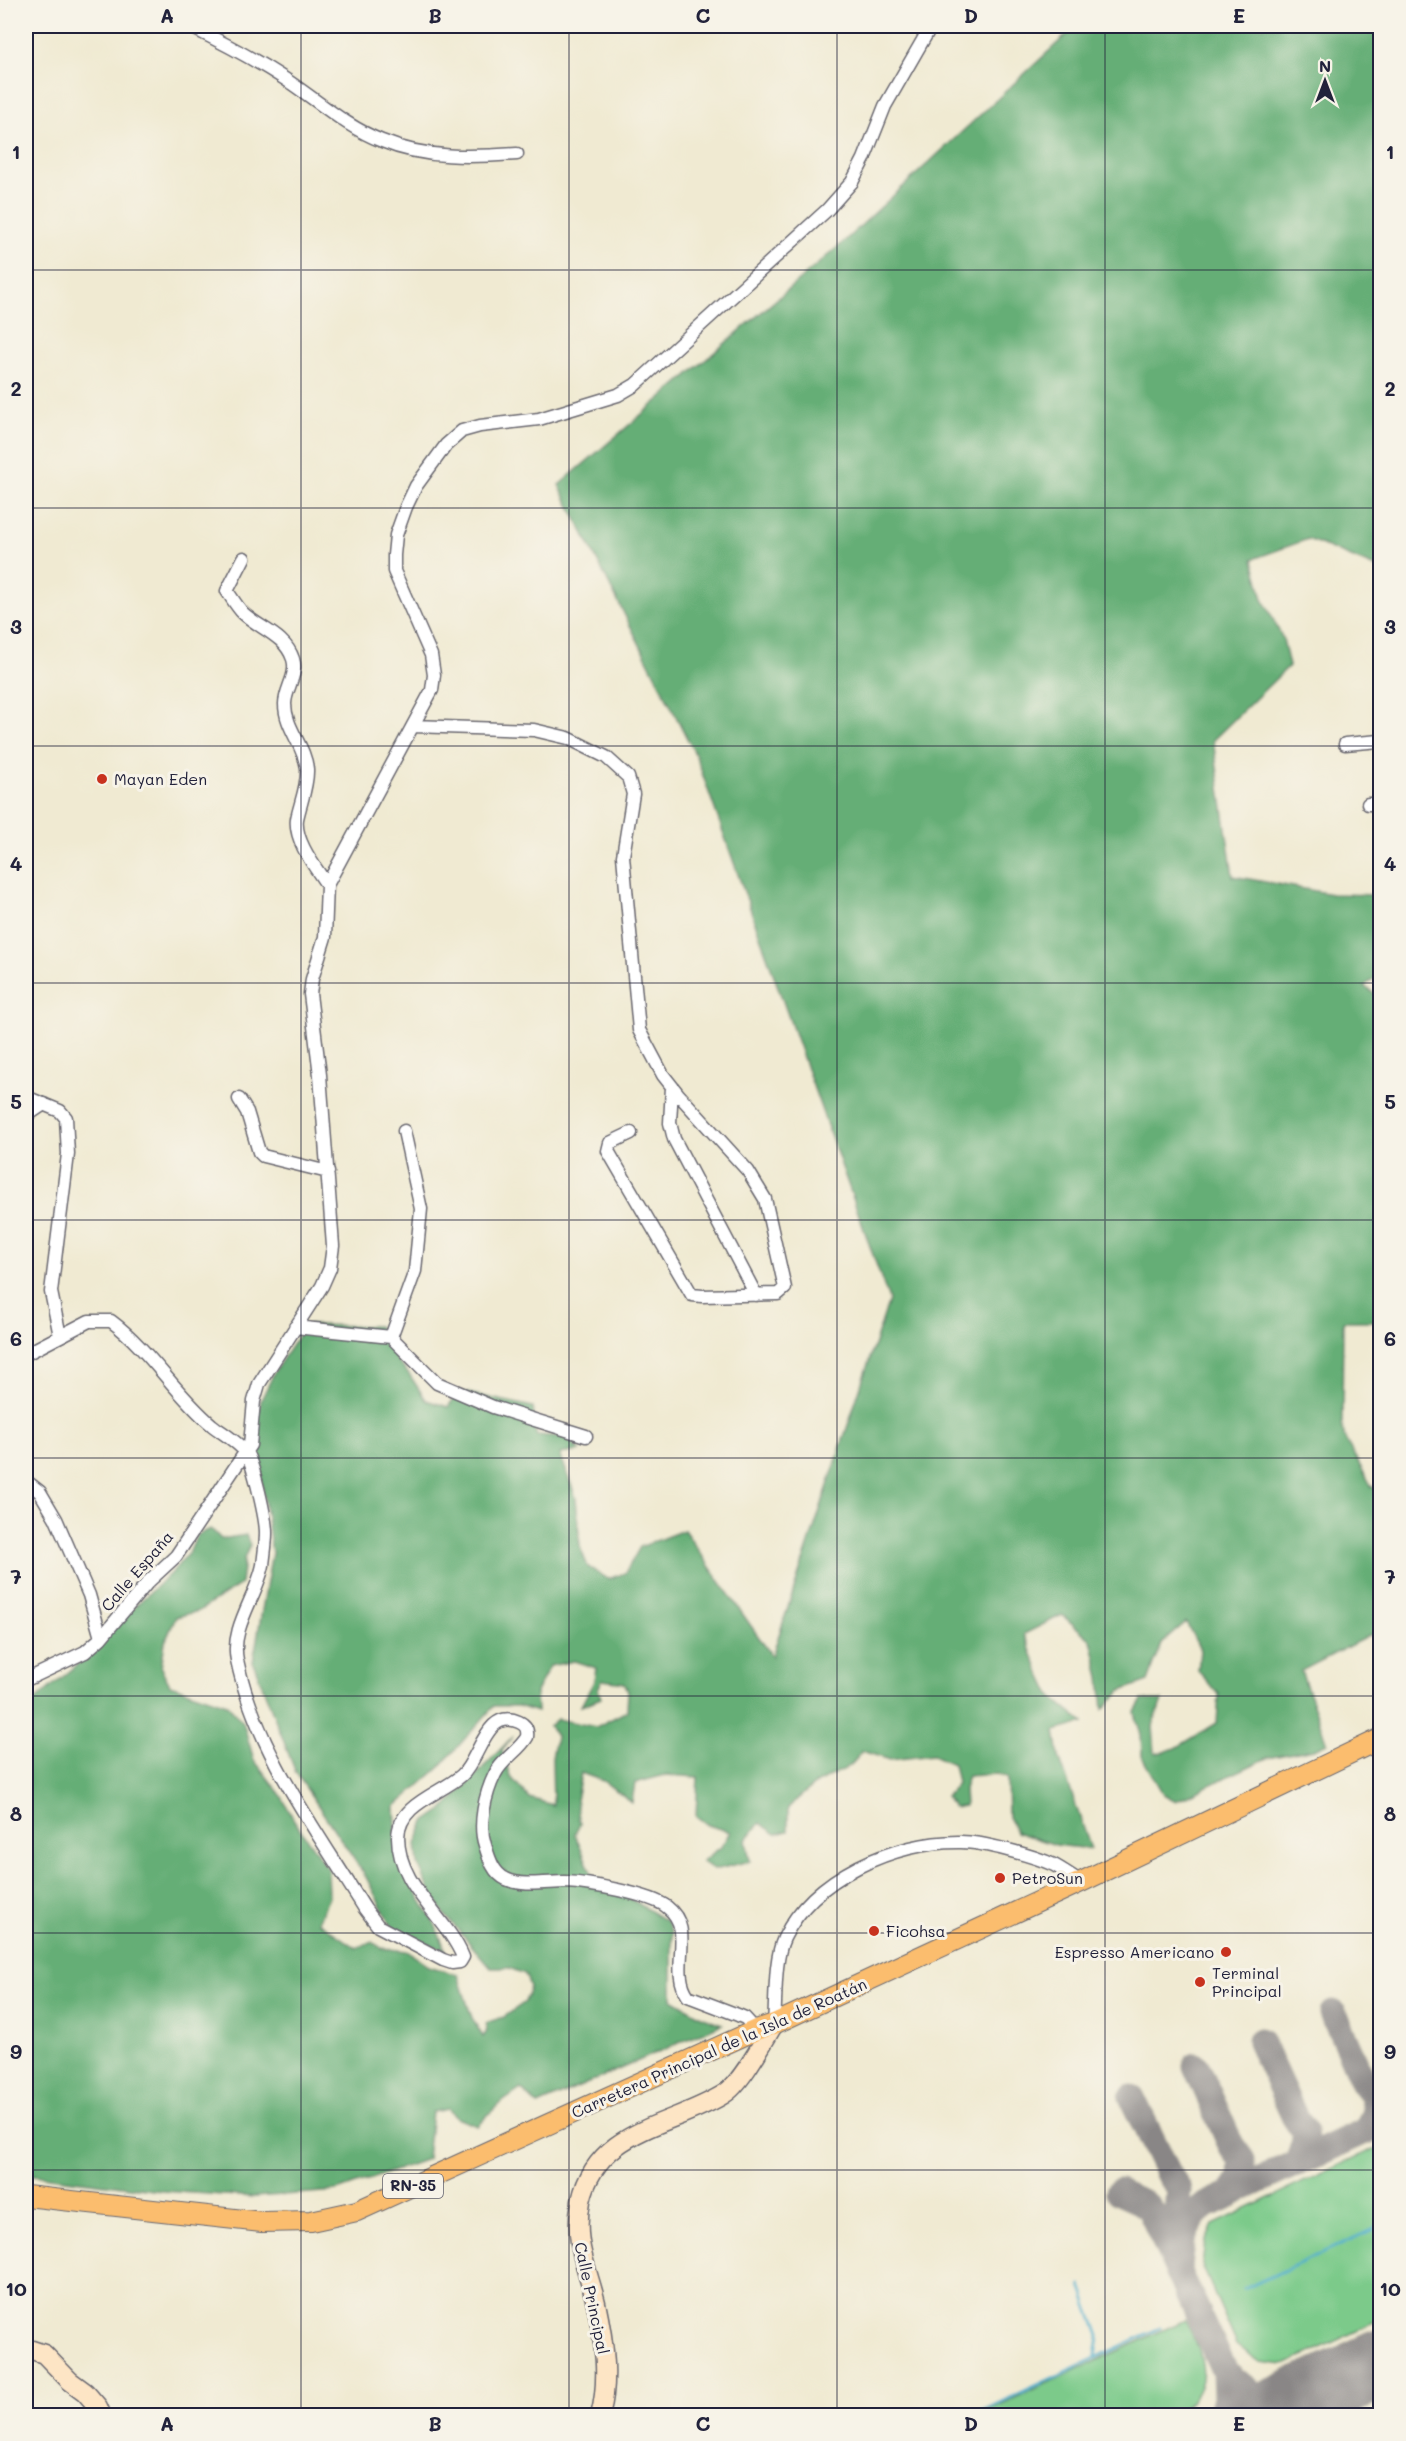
<svg xmlns="http://www.w3.org/2000/svg" width="1406" height="2441" font-family="Mali,sans-serif">
<style>
.green{fill:#7cca8a;stroke:#4f7662;stroke-width:1.5}
.forest{fill:#65ae76;stroke:#446858;stroke-width:1.5}
.lines{fill:none;stroke-linecap:round;stroke-linejoin:round}
.stream{stroke:#4cadcb;stroke-width:3}
.taxiway{stroke:#898686;stroke-width:27}
.runway{stroke:#898686;stroke-width:69}
.street-casing{stroke:#6a6870;stroke-width:15}
.secondary-casing{stroke:#6a6870;stroke-width:21}
.primary-casing{stroke:#6a6870;stroke-width:22}
.street{stroke:#fff;stroke-width:12}
.secondary{stroke:#fde5c5;stroke-width:18}
.primary{stroke:#fbbd6e;stroke-width:20}
.grid{fill:none;stroke:#22223b;stroke-width:1.5;stroke-opacity:0.55}
.poi-dot{fill:#c8321e;stroke:#f7f3e8;stroke-width:2}
.labels{text-anchor:middle;stroke-width:6;stroke-linejoin:round;paint-order:stroke}
.shield{fill:#f7f3e8;stroke:#62616f;stroke-width:1.5}
.shield-label{font-size:15px;font-weight:bold;fill:#22223b}
.poi-label{font-size:16px;fill:#22223b;stroke:#f7f3e8;text-anchor:start}
.street-label{font-size:16px;fill:#22223b;stroke:#f7f3e8}
.neatline{fill:none;stroke:#22223b;stroke-width:2}
.grid-label{font-size:20px;text-anchor:middle;font-weight:bold;fill:#22223b}
</style>
<rect width="100%" height="100%" fill="#f7f3e8"/>
<filter id="ink" filterUnits="userSpaceOnUse"><feTurbulence type="fractalNoise" baseFrequency=".0167" numOctaves="2"/><feDisplacementMap in="SourceGraphic" scale="12" xChannelSelector="R" yChannelSelector="G"/><feConvolveMatrix kernelMatrix="1 2 1 2 8 2 1 2 1" color-interpolation-filters="sRGB"/></filter>
<filter id="wash" filterUnits="userSpaceOnUse"><feTurbulence type="fractalNoise" baseFrequency=".008" numOctaves="4" result="noise"/><feDisplacementMap in="SourceGraphic" scale="24" xChannelSelector="R" yChannelSelector="G"/><feGaussianBlur stdDeviation="1.35" result="paint"/><feColorMatrix in="noise" values="0 0 0 0 0 0 0 0 0 0 0 0 0 0 0 0 0 1.4 0 .05"/><feComposite in="paint" operator="in"/></filter>
<g filter="url(#wash)">
<rect width="100%" height="100%" fill="#f0ead2"/>
<!-- green -->
<path class="green" d="M1373 2149H1380V2320L1285 2365 1260 2362 1237 2345 1202 2265 1205 2241 1213 2225Z
M1185 2320C1206 2357 1216 2394 1170 2415H978Z"/>
<!-- forest -->
<path class="forest" d="M1076 26H1380V569L1308 539 1253 559 1263 599 1283 639 1289 666 1213 740 1233 876 1332 894 1380 895V975L1364 986 1380 998V1321H1343L1342 1424 1345 1439 1372 1487 1380 1490V1630L1301 1671 1327 1743 1314 1749 1267 1758 1176 1801 1163 1794 1142 1757 1141 1736 1135 1712 1142 1700H1162L1153 1726 1155 1754 1176 1748 1217 1723 1219 1694 1198 1671 1200 1650 1186 1622 1162 1643 1148 1681 1121 1691 1103 1709 1100 1677 1091 1640 1062 1615 1024 1634 1035 1662 1051 1696 1084 1723 1055 1731 1059 1757 1091 1849 1056 1845 1016 1832 1008 1817 1007 1778 997 1774 968 1776 964 1789 965 1806 954 1808 946 1797 957 1783 953 1764 933 1755 890 1760 862 1751C847 1774 841 1768 821 1781 809 1788 798 1798 788 1808V1831L776 1834 760 1823 746 1840 750 1861 714 1870 702 1861 721 1847 730 1832 708 1825 696 1816 698 1777 665 1775 635 1783 632 1802 603 1781 581 1773 576 1800 580 1824 575 1834 592 1875 668 1922 672 1934V1999L703 2017 722 2024 538 2105 521 2089 498 2105 477 2126 457 2118 447 2109 432 2112 427 2159 337 2191 255 2197 162 2191 26 2174V1708L91 1653 108 1631 173 1571 190 1551 197 1535 211 1529 221 1539 246 1535 250 1545 244 1559 241 1584 199 1611 176 1617 165 1642 161 1668 170 1685 227 1704 243 1722 254 1760 281 1795 294 1820 328 1869 329 1897 318 1922 356 1948 373 1941 381 1948 407 1951 429 1966 458 1975 472 2018 483 2037 487 2031 485 2023 504 2017 525 2002 530 1987 525 1974 509 1968H491L446 1916 431 1893 418 1864 416 1844 425 1822 444 1809 513 1736 502 1751 510 1776 529 1798 553 1805 552 1758 556 1736 549 1726 557 1719 596 1727 627 1711 628 1692 625 1683 602 1680 598 1689 601 1698 581 1706 594 1681 596 1668 574 1661 550 1666 536 1692 537 1712 518 1706H494L439 1768 395 1807 398 1862 434 1922 446 1951 392 1928 366 1877 296 1773 253 1662 272 1553 255 1437 261 1400 276 1369 305 1325 378 1326 393 1347 397 1361 409 1374 426 1400 448 1407 459 1391 533 1407 536 1435 566 1437 580 1451 560 1454 576 1498 580 1547 588 1567 608 1579 625 1573 640 1547 684 1530 772 1656 889 1300 696 756 559 485 840 245Z"/>
<g class="lines">
<!-- stream -->
<path class="stream" d="M1081 2286 1099 2336 1096 2356
M1244 2289 1380 2226
M971 2416 1160 2328"/>
<!-- taxiway -->
<path class="taxiway" d="M1333 2013 1364 2083 1373 2094 1375 2103V2114L1365 2131
M1260 2041 1294 2116 1304 2131 1305 2141 1298 2163
M1196 2066 1231 2145 1242 2160 1241 2178 1231 2194
M1132 2098 1169 2175 1179 2190 1174 2245 1178 2268C1180 2242 1184 2221 1207 2205L1365 2131 1380 2128
M1119 2192 1141 2202 1150 2209 1225 2372 1254 2396 1273 2401 1307 2398
M1221 2416 1226 2399 1225 2372"/>
<!-- runway -->
<path class="runway" d="M1268 2416 1380 2364"/>
</g>
</g>
<g filter="url(#ink)">
<g class="lines">
<defs>
<path id="street" d="M189 26C222 42 254 59 285 79 317 100 346 127 382 141 425 159 472 157 517 154
M244 558 227 591C232 598 237 607 243 613 260 629 285 635 293 659 298 675 285 689 285 704 285 728 305 746 307 769 308 785 300 804 297 819 294 841 316 868 327 885
M413 726 534 730 568 738 606 757 628 777 633 794 623 856 639 1030 663 1075 678 1094 748 1171 765 1199 785 1288 778 1294 702 1296 692 1295 608 1151 610 1143 631 1133
M1345 744 1380 741
M1368 804H1380
M672 1087 670 1123 674 1139 756 1295
M26 1097 60 1111 66 1118 68 1154 51 1292 60 1336
M239 1099 247 1112 259 1152 263 1156 328 1172
M26 1116 44 1104
M295 1327 391 1337 437 1383 493 1407 586 1436
M391 1337 415 1271 421 1209 404 1131
M26 1354 89 1321H111C150 1350 175 1394 212 1425 222 1433 240 1443 247 1454 254 1467 266 1518 266 1533 266 1543 264 1555 263 1565 257 1596 230 1628 237 1660 256 1751 317 1831 365 1909L378 1926 443 1960 452 1963 460 1962 463 1957C446 1916 398 1886 398 1837 399 1803 441 1794 462 1775 480 1759 486 1707 519 1722 526 1725 528 1729 527 1737 519 1751 502 1759 495 1774 485 1794 478 1825 485 1845 489 1858 493 1873 506 1879 522 1887 548 1882 565 1882 587 1883 651 1894 667 1907 697 1930 668 1968 688 1996L738 2015 745 2018 756 2030
M26 1481 40 1492 56 1519 89 1595 101 1638
M26 1680 85 1652 101 1638 148 1582 176 1556 250 1445 254 1401 259 1384 322 1286 330 1268 333 1246 320 1075 310 994 312 979 325 937 327 885 432 690 434 675 431 655 394 571V555L396 535 406 507 416 486 446 445 462 431 480 426 539 419 618 395 635 385 827 210 852 182 864 159 885 106 931 26
M774 2024C776 2000 774 1959 784 1938 813 1877 895 1841 961 1842 983 1842 1034 1856 1054 1865 1063 1870 1072 1876 1081 1882"/>
<path id="secondary" d="M26 2348 44 2354 70 2381 85 2392 98 2407 102 2416
M600 2416C610 2378 604 2341 596 2303 587 2266 573 2242 581 2201 597 2128 671 2127 724 2094 741 2084 763 2042 774 2024"/>
<path id="primary" d="M26 2196 262 2222 311 2221 357 2211 756 2030 774 2024 1081 1882 1380 1739"/>
</defs>
<!-- street casing -->
<use href="#street" class="street-casing"/>
<!-- secondary casing -->
<use href="#secondary" class="secondary-casing"/>
<!-- primary casing -->
<use href="#primary" class="primary-casing"/>
<!-- street -->
<use href="#street" class="street"/>
<!-- secondary -->
<use href="#secondary" class="secondary"/>
<!-- primary -->
<use href="#primary" class="primary"/>
</g>
</g>
<!-- grid -->
<path class="grid" d="M301 26V2416M569 26V2416M837 26V2416M1105 26V2416M26 270H1380M26 508H1380M26 746H1380M26 983H1380M26 1220H1380M26 1458H1380M26 1696H1380M26 1933H1380M26 2170H1380"/>
<!-- markers -->
<g class="poi-dot">
<circle cx="102" cy="779" r="6"/>
<circle cx="1000" cy="1878" r="6"/>
<circle cx="874" cy="1931" r="6"/>
<circle cx="1226" cy="1952" r="6"/>
<circle cx="1200" cy="1982" r="6"/>
</g>
<g class="labels">
<!-- shield labels -->
<rect class="shield" x="383" y="2174" width="60" height="24" rx="4.5"/>
<g class="shield-label">
<text x="413" y="2191">RN-35</text>
</g>
<!-- poi labels -->
<g class="poi-label">
<text x="114" y="785">Mayan Eden</text>
<text x="1012" y="1884">PetroSun</text>
<text x="886" y="1937">Ficohsa</text>
<text x="1214" y="1958" text-anchor="end">Espresso Americano</text>
<text x="1212" y="1979">Terminal<tspan x="1212" dy="18">Principal</tspan></text>
</g>
<!-- street labels -->
<g class="street-label">
<text transform="translate(137 1571) rotate(-49)" y="6">Calle España</text>
<text transform="translate(719 2048) rotate(-24)" y="6">Carretera Principal de la Isla de Roatán</text>
<text transform="translate(592 2298) rotate(78)" y="6">Calle Principal</text>
</g>
</g>
<!-- margin -->
<rect width="1406" height="2441" fill="none" stroke="#f7f3e8" stroke-width="66"/>
<!-- north arrow -->
<g transform="translate(1325 81)" stroke="#f7f3e8" stroke-width="4.5" paint-order="stroke">
<path d="M0-4.5L10 22L0 15L-10 22Z" fill="#22223b"/>
<text y="-9" font-size="16" font-weight="bold" text-anchor="middle" fill="#22223b">N</text>
</g>
<rect x="33" y="33" width="1340" height="2375" class="neatline"/>
<g class="grid-label">
<text x="167" y="23">A</text>
<text x="435" y="23">B</text>
<text x="703" y="23">C</text>
<text x="971" y="23">D</text>
<text x="1239" y="23">E</text>
<text x="16" y="159">1</text>
<text x="1390" y="159">1</text>
<text x="16" y="396">2</text>
<text x="1390" y="396">2</text>
<text x="16" y="634">3</text>
<text x="1390" y="634">3</text>
<text x="16" y="871">4</text>
<text x="1390" y="871">4</text>
<text x="16" y="1109">5</text>
<text x="1390" y="1109">5</text>
<text x="16" y="1346">6</text>
<text x="1390" y="1346">6</text>
<text x="16" y="1584">7</text>
<text x="1390" y="1584">7</text>
<text x="16" y="1821">8</text>
<text x="1390" y="1821">8</text>
<text x="16" y="2059">9</text>
<text x="1390" y="2059">9</text>
<text x="16" y="2296">10</text>
<text x="1390" y="2296">10</text>
<text x="167" y="2431">A</text>
<text x="435" y="2431">B</text>
<text x="703" y="2431">C</text>
<text x="971" y="2431">D</text>
<text x="1239" y="2431">E</text>
</g>
</svg>
